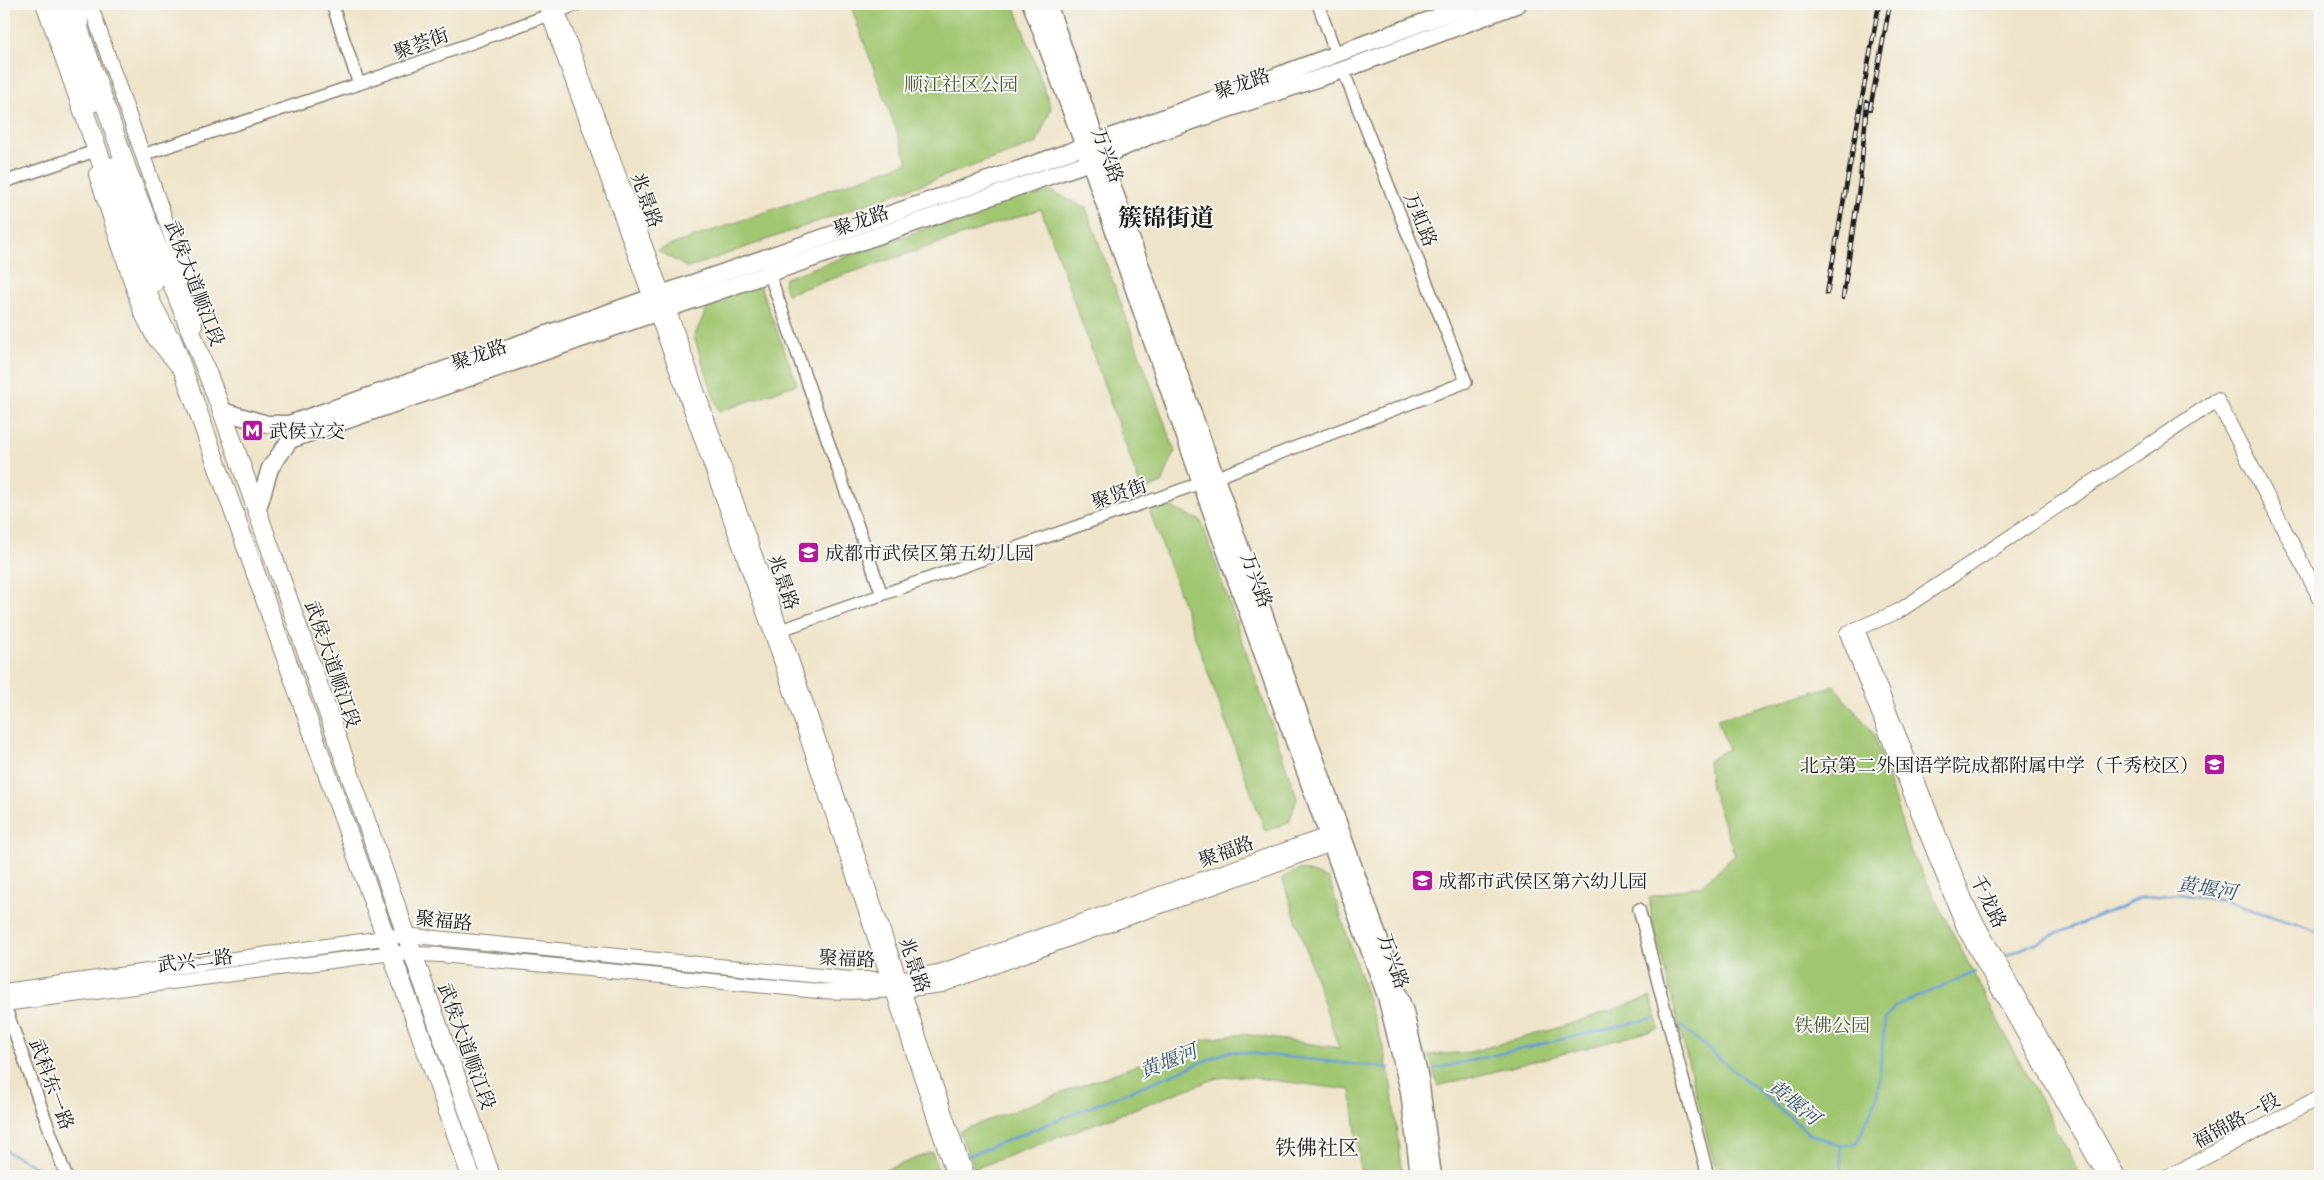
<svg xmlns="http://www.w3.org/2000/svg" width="2324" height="1180" font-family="'Sorts Mill Goudy','Noto Serif SC',serif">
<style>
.park{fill:#a1c671;stroke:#5e7146}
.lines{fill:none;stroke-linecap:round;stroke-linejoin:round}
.stream{stroke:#639ed3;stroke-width:2.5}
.minor-casing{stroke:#868072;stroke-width:14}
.tertiary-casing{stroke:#868072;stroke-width:16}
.secondary-casing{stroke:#868072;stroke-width:19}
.primary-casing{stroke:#868072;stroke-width:20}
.trunk-casing{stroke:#868072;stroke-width:21}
.minor{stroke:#fff;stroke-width:11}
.tertiary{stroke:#fff;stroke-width:14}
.secondary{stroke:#fff;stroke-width:16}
.primary{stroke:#fff;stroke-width:18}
.trunk{stroke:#fff;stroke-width:19}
.rail-casing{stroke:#1c1c1c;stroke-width:4.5}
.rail{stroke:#f6f6f2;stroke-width:2.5;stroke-dasharray:8;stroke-linecap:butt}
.labels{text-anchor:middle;stroke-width:4;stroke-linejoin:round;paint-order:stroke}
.street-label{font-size:19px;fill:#1c1c1c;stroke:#f6f6f2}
.park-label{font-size:19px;fill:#4b583a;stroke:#f6f6f2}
.poi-label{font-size:19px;fill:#1c1c1c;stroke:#f6f6f2;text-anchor:start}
.water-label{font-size:20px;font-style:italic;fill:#3c566e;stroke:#f6f6f2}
.quarter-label{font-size:21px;fill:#1c1c1c;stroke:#f6f6f2}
.district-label{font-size:24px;font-weight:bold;fill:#1c1c1c;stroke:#f6f6f2}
</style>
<rect width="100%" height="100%" fill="#f6f6f2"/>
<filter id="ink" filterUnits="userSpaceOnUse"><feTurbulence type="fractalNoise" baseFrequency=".02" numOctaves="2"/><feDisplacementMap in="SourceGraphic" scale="10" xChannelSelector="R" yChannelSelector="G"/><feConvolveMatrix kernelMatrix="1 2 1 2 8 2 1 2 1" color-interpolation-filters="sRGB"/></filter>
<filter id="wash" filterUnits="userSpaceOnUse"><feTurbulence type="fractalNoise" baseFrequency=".0096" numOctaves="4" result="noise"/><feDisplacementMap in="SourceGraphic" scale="20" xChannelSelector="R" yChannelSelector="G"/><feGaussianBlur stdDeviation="1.12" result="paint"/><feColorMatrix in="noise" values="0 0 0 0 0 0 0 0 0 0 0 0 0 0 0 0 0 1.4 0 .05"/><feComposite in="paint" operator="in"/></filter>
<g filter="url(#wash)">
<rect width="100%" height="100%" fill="#efe4c9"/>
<!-- park -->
<path class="park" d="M850 4H1014L1051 108 1037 143 688 268 657 250 908 162Z
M1051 191 1086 208 1175 451 1162 483 1142 491 1041 209 787 294 784 284 785 278 1021 195 1034 196Z
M760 286 797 384 719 412 694 337 710 302Z
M1170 507 1201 521 1297 798 1289 823 1265 831 1150 512Z
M1834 686 1874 734 1910 850 1996 1017 2081 1176H1717L1652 920 1649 897 1702 885 1735 855 1711 788 1708 761 1728 749 1717 719Z
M1300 869 1329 879 1383 1047 1391 1083 1402 1176H1361L1351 1090 1240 1076 1217 1078 974 1169 959 1131 1207 1039 1243 1034 1339 1048 1282 878Z
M1651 997 1659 1029 1438 1086 1429 1055 1470 1052 1551 1030Z
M932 1152 941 1176H870Z"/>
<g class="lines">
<!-- stream -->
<path class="stream" d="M2007 955 2140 898 2178 894 2225 901 2311 929 2320 934
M1681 1026 1810 1134 1840 1146 1857 1143 1877 1098 1885 1019 1896 1006 1975 972
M1434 1069 1654 1018
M1840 1146 1843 1176
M4 1150 32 1165 46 1176
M968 1156 1230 1051 1389 1068
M918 1176 937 1169"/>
</g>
</g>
<g filter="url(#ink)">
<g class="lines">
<defs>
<path id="minor" d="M332 4 359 84
M1318 4 1336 54
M142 155 359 84 579 4
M4 182 89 153
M769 273 882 595
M781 630 1215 478 1466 382 1343 70
M1639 909 1708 1176
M4 1003 66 1176"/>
<path id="tertiary" d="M90 4 185 276 195 326
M545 4 772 634 893 991 954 1176
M555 4 668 308 781 630 966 1176
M96 174 141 312 154 338 179 368
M1857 629 1886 704 1969 909 2118 1176
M4 991 405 935 850 979H899L939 972 1336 832
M4 1004 392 953 441 955 818 991C860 993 900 991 942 985L1340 841
M2105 1176 1965 930 1847 633 1899 611 2217 400 2320 598
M2170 1176 2320 1097"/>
<path id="secondary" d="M1031 4 1090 162 1201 483 1386 996 1409 1091 1419 1176
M1048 4 1405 1012 1420 1079 1433 1176
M222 411 267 424H289L1097 142 1473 4
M257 512 270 468 290 440 1090 162 1154 134 1343 70 1518 4"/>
<path id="primary" d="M58 4 92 103
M74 14 127 169 222 411 491 1176
M114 166 154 283
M172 339 471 1176"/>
<path id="trunk" d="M46 4 151 303 177 353
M76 4 79 26"/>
</defs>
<!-- minor casing -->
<use href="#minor" class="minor-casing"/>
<!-- tertiary casing -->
<use href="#tertiary" class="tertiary-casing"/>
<!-- secondary casing -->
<use href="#secondary" class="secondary-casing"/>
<!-- primary casing -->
<use href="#primary" class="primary-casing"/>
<!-- trunk casing -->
<use href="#trunk" class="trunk-casing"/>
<!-- minor -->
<use href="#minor" class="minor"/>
<!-- tertiary -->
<use href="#tertiary" class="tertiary"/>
<!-- secondary -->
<use href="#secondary" class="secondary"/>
<!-- primary -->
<use href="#primary" class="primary"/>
<!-- trunk -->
<use href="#trunk" class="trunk"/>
<defs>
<path id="rail" d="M1870 109 1890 4
M1827 293 1879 4
M1843 298 1860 181 1867 102"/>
</defs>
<!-- rail casing -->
<use href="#rail" class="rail-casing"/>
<!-- rail -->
<use href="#rail" class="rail"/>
</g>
</g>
<!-- icons -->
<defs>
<symbol id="metro-square" viewBox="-11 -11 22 22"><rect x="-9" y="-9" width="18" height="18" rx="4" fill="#b5179e" stroke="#f6f6f2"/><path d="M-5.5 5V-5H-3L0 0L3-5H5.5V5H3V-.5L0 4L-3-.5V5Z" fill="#fff"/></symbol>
<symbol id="school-square" viewBox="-11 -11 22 22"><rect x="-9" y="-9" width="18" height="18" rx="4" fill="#b5179e" stroke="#f6f6f2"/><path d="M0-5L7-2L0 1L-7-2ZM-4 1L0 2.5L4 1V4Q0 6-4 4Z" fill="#fff"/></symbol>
</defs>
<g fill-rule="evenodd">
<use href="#metro-square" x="240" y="418" width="25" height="25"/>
<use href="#school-square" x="796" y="540" width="25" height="25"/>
<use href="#school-square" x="2202" y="752" width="25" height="25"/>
<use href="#school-square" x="1410" y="868" width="25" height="25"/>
</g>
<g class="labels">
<!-- street labels -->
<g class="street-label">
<text transform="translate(421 43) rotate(-20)" y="7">聚荟街</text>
<text transform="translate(1242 83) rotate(-19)" y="7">聚龙路</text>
<text transform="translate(1108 155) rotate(70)" y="7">万兴路</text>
<text transform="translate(647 200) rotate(70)" y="7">兆景路</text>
<text transform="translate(1421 219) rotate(68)" y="7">万虹路</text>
<text transform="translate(861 220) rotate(-19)" y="7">聚龙路</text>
<text transform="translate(195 283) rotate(69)" y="7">武侯大道顺江段</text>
<text transform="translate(479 354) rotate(-19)" y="7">聚龙路</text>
<text transform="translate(1119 493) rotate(-19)" y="7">聚贤街</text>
<text transform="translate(1257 580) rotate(70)" y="7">万兴路</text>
<text transform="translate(784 582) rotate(71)" y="7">兆景路</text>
<text transform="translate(333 664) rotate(71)" y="7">武侯大道顺江段</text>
<text transform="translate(1226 851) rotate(-20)" y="7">聚福路</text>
<text transform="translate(1989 901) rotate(64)" y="7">千龙路</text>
<text transform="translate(444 920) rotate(6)" y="7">聚福路</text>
<text transform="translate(847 958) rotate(3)" y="7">聚福路</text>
<text transform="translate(195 960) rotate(-7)" y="7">武兴二路</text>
<text transform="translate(1394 961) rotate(71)" y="7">万兴路</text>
<text transform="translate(915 965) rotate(71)" y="7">兆景路</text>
<text transform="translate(467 1046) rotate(70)" y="7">武侯大道顺江段</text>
<text transform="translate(52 1084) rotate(70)" y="7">武科东一路</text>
<text transform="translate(2236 1120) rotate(-28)" y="7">福锦路一段</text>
</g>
<!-- park labels -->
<g class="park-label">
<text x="961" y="91">顺江社区公园</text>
<text x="1832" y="1032">铁佛公园</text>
</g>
<!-- poi labels -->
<g class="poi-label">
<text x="269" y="438">武侯立交</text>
<text x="825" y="560">成都市武侯区第五幼儿园</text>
<text x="2199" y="772" text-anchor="end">北京第二外国语学院成都附属中学（千秀校区）</text>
<text x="1438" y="888">成都市武侯区第六幼儿园</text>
</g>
<!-- water labels -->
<g class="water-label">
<text transform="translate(2207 888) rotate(9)" y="7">黄堰河</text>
<text transform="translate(1168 1061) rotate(-22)" y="7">黄堰河</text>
<text transform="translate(1794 1102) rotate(38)" y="7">黄堰河</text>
</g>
<!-- quarter labels -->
<g class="quarter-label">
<text x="1317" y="1155">铁佛社区</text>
</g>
<!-- district labels -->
<g class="district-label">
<text x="1166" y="226">簇锦街道</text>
</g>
</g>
<!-- margin -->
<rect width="2324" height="1180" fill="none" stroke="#f6f6f2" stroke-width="20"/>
</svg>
